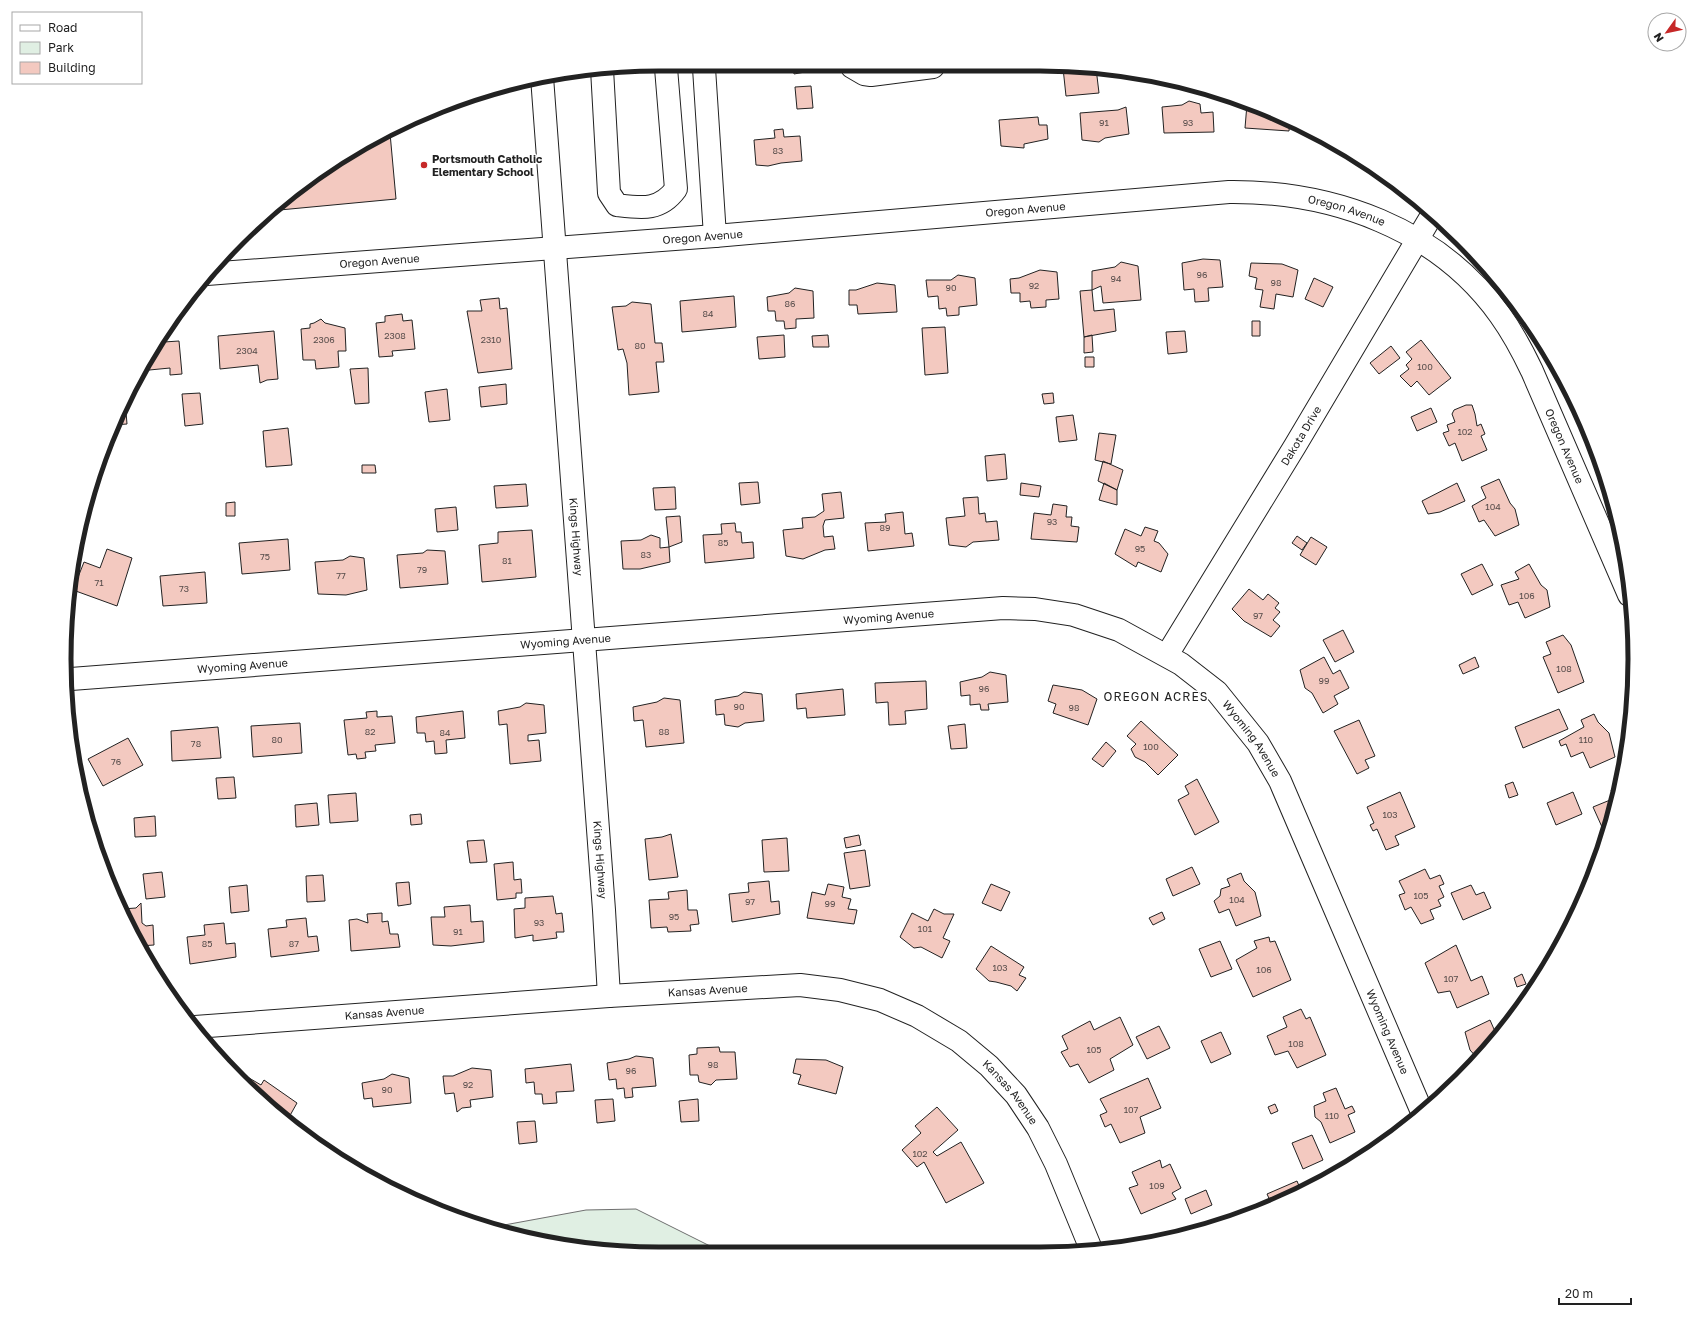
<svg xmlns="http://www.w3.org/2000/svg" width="1699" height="1318" font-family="'Golos Text',sans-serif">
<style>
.green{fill:#e0efe3;stroke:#6f6f6f}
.building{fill:#f3c9c0;stroke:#222}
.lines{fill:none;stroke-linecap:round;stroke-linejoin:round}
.minor-casing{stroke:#222;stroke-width:24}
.minor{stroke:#fff;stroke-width:22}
.poi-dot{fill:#c62828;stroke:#fff;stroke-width:1.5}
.labels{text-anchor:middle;stroke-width:3;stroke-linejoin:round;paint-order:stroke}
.number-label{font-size:9px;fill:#564c4a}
.poi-label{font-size:11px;font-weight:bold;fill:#222;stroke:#fff;text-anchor:start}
.street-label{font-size:11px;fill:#222;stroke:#fff}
.neighbourhood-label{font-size:12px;letter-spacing:1px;fill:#222;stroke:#fff}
.rim{fill:none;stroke:#222;stroke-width:5}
</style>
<rect width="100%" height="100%" fill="#fff"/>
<!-- green -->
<path class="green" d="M636 1209 724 1253C645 1254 564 1254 488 1228L586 1210Z"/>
<!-- building -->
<path class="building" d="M1083 66 1096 68 1099 93 1066 96 1063 68Z
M793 67H805V72L794 74Z
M811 86 813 108 797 109 795 87Z
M1189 101 1200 104 1201 113 1213 112 1214 132 1164 133 1162 107 1182 105Z
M1247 104 1290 120 1289 131 1245 128Z
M1126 107 1129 134 1105 138 1099 142 1082 140 1080 113 1118 110Z
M1038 117 1039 125H1047L1048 139 1024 144V148L1001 146 999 120Z
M783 129 784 137 800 136 802 161 781 163 768 166 756 165 754 140 775 138 774 130Z
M390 133 396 199 269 211 297 187 361 144 382 134Z
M1203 259 1220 260 1223 287 1208 288 1209 301 1195 302 1194 289 1184 290 1182 263Z
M1121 262 1138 266 1141 300 1103 303 1101 286 1092 290V271L1115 267Z
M1251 263 1282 264 1298 270 1293 297 1276 294 1274 309 1260 307 1263 290 1255 289 1257 278 1249 276Z
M1040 270 1057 272 1059 299 1046 300V307L1031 308 1030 301 1020 302V293H1011L1010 279 1019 278Z
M958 275 975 278 977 305 959 307V315L947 316 946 308 939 309 938 296 928 297 926 280H951Z
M1314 278 1333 287 1323 307 1305 299Z
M877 283 895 285 897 312 858 314 857 305H849V290H856Z
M795 288 813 291 814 318 796 319V328L785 329 784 321H776L775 311H768L767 297 789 293Z
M1092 290 1094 311 1114 309 1116 331 1084 337 1080 291Z
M734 296 736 327 682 332 680 301Z
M499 298 500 309 507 308 512 369 478 373 467 311H482L480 300Z
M632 302 651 304 655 343H662L664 362H656L659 392 629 395 627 363 623 349 618 350 612 307 626 306Z
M402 314 403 321 412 320 415 349 392 351 393 356 379 357 376 323 385 322V316Z
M321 319 325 323 345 328 346 351H338L339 367 316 369 315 360H303L301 329 310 328V324L314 323Z
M1252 321H1260V336H1252Z
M945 327 948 373 925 375 922 328Z
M274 331 278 379 267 380 260 383 258 365 220 369 218 336Z
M1185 331 1187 352 1168 354 1166 332Z
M163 332 164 342 179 341 182 374 170 375V368L139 371Z
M784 335 785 357 759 359 757 337Z
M828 335 829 347H813L812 336Z
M1092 335 1093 352 1084 353V337Z
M1421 340 1451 378 1429 395 1417 381 1411 387 1400 376 1409 369 1406 365 1412 359 1406 352Z
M1391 346 1400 358 1379 374 1370 363Z
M1085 357H1094V367H1085Z
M368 368 369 403 355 404 350 369Z
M506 384 507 404 481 407 479 387Z
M447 389 450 420 429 422 425 392Z
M200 393 203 424 185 426 182 394Z
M1053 393 1054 403 1044 404 1042 394Z
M125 400 127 424 113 425Z
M1466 405H1472L1475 414 1477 426 1481 424 1485 434 1481 436 1487 450 1462 461 1455 443 1449 446 1443 433 1449 431 1447 425 1455 422 1452 414 1454 410Z
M1431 408 1437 422 1417 431 1411 417Z
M1073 415 1077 440 1059 442 1056 417Z
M288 428 292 465 266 467 263 431Z
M1099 433 1116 435 1111 464 1095 460Z
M1005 454 1007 479 987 481 985 456Z
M1103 461 1123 470 1117 490 1098 481Z
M362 465H375L376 473H362Z
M1499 479 1510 503 1515 509 1519 525 1495 536 1484 520 1479 522 1472 506 1486 498 1481 487Z
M758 482 760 503 741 505 739 483Z
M1021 483 1041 486 1039 497 1020 495Z
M1104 483 1117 490V505L1099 500Z
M1457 483 1465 501 1440 512 1428 514 1422 501Z
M526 484 528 506 496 508 494 486Z
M675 487 676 509 655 510 653 488Z
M841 492 844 518 825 520 823 526 824 537 833 536 835 549 825 550 803 559 786 556 783 530 803 528 802 518 815 517 824 511 822 494Z
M978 497 979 514 985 513 986 522 997 521 999 540 973 542 966 547 949 545 946 518 965 516 963 498Z
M86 500 87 513H83L84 505Z
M235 502V516H226V503Z
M1053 504 1067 506 1066 517H1072L1071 526 1079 527 1077 542 1031 539 1034 513 1051 515Z
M456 507 458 530 437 532 435 509Z
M903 512 905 534 912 533 914 546 868 551 865 523 886 522 885 514Z
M680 516 682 542 669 547 666 517Z
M735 523 736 532H741L742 543 753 542 754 558 705 563 703 535 722 534 721 524Z
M1145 527 1158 531 1154 541 1159 543 1168 554 1161 572 1138 562 1136 567 1115 554 1125 529 1141 536Z
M532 530 536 577 482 582 479 545 498 543V532Z
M651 535 660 538V548L669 547 670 562 640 569H623L621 541 641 540Z
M1297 536 1307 543 1302 550 1292 543Z
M1311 537 1327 547 1316 565 1300 555Z
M288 539 290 570 242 574 239 543Z
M107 549 132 558 117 606 73 590 84 562 100 568Z
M427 550 445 551 448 584 400 588 397 555 423 553Z
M350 556 364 558 367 590 346 595 318 594 315 562 343 560Z
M1482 564 1493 585 1472 595 1461 574Z
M1529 564 1541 585 1547 590 1550 607 1525 618 1518 602 1509 605 1501 585 1519 579 1515 572Z
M205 572 207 603 163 606 160 576Z
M1249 589 1263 600 1268 594 1279 603 1275 608 1280 612 1273 620 1280 626 1271 637 1244 621 1232 609Z
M1343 630 1354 652 1335 662 1323 640Z
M1563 635 1571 645 1584 682 1558 693 1543 657 1551 654 1546 642Z
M1324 657 1333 674 1340 670 1349 688 1334 696 1338 704 1323 713 1312 693 1305 688 1300 670Z
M1475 657 1479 667 1463 674 1459 665Z
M990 672 1006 675 1008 702 988 704 989 710H981L980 704 970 705V695L961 696 960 682 982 677Z
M926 681 927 709 905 711 906 724 889 725 888 702 876 703 875 683Z
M1053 685 1082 690 1097 699 1088 725 1053 713 1056 704 1048 701Z
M843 689 845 715 807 718 806 708 797 709 796 694Z
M744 692 762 694 764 721 745 723 738 727 725 725 724 714 716 715 715 700 738 696Z
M664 698 680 700 684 743 646 747 643 720 634 721 633 707 657 702Z
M526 703 544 705 546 733 528 735V741L539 740 541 761 510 764 507 724 499 725 498 711 520 707Z
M1559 709 1568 729 1523 748 1515 727Z
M377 711V717L392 716 395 743 375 745 376 751 365 752 366 758 357 759 356 754 348 755 344 720 367 718 366 712Z
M463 711 465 738 446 740 447 753 435 754 434 741 426 742 425 733H417L416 717Z
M1594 714 1598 722 1609 733 1615 757 1590 768 1583 752 1571 757 1566 744 1561 746 1559 741 1584 727 1581 720Z
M1359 720 1375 756 1365 760 1369 768 1357 774 1334 731Z
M1141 721 1178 755 1158 775 1145 762 1135 757 1131 749 1136 744 1127 736Z
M300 723 302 753 253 757 251 726Z
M965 724 967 748 951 749 948 726Z
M218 727 221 758 172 761 171 731Z
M128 738 143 765 103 786 88 759Z
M1106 742 1116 751 1103 767 1092 759Z
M234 777 236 798 218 799 216 778Z
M1197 779 1219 822 1195 835 1178 800 1189 794 1185 786Z
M1513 782 1518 795 1509 798 1505 785Z
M1620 786 1609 824 1602 827 1593 807 1615 798 1611 790Z
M1400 792 1415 827 1395 836 1399 845 1386 850 1377 829 1373 831 1370 825 1374 823 1367 807Z
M1573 792 1582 814 1556 825 1547 803Z
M356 793 358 821 330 823 328 795Z
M317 803 319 825 296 827 295 805Z
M421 814 422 824 411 825 410 815Z
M155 816 156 836 135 837 134 818Z
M671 834 678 877 649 880 645 839 662 837Z
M859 835 861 845 846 848 844 838Z
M787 838 789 871 764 872 762 840Z
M484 840 487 862 470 863 467 841Z
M865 850 870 886 850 889 844 853Z
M513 862 514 880 521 879 522 893H516V898L497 900 494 864Z
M1192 867 1200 884 1173 896 1166 879Z
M1425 869 1430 879 1440 875 1444 884 1439 886 1444 897 1438 900 1441 906 1430 910 1434 919 1421 924 1411 907 1405 910 1399 895 1405 893 1399 881Z
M162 872 165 897 146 899 143 874Z
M1241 873 1244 881 1255 892 1261 916 1236 926 1229 909 1219 913 1214 901 1220 896 1221 889 1230 886 1227 879Z
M323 875 325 901 307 902 306 876Z
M769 881 771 902 779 901 780 914 732 922 729 894 749 892 748 883Z
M409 882 411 904 398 906 396 883Z
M828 884 844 887 842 897 851 899 848 909 857 910 854 924 807 918 812 892 825 895Z
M991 884 1010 892 1001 911 982 903Z
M247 885 249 911 231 913 229 887Z
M1471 885 1476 895 1484 892 1491 908 1463 920 1451 893Z
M687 890 688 910H697L699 924 690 925 691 931 668 932 667 927 651 928 649 900 669 899 668 892Z
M553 896 556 914 562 913 564 932H556L557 938 533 941V935L515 938 514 909 525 908V898Z
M141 903 142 923 146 926 153 925 154 945 139 946 122 914V909L136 908Z
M470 905 471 922 483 921 484 942 451 946 433 945 431 917H445L444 907Z
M934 909 944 914H954L943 938 950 941 942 958 921 947 914 948 900 937 912 913 928 921Z
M1162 912 1165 919 1153 925 1149 918Z
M382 913V922L388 921 390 934H398L400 947 351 951 349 920 357 919 368 923 367 914Z
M306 918 308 937 317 936 319 951 271 957 268 929 287 927 286 920Z
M224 923 226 944 235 943 236 957 190 964 187 937 205 935 204 925Z
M1269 937 1270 942 1275 941 1291 980 1253 997 1236 960 1257 948 1254 941Z
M1220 941 1232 969 1211 977 1199 949Z
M1456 945 1471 981 1482 976 1489 994 1457 1008 1450 991 1438 993 1425 963Z
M991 946 1024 967 1019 975 1026 978 1017 991 1011 986 996 982 989 981 976 969Z
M1522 974 1526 984 1517 987 1514 978Z
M1301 1009 1306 1019 1310 1017 1326 1055 1297 1068 1288 1051 1275 1055 1267 1036 1287 1027 1283 1017Z
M1120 1017 1133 1045 1110 1059 1114 1070 1089 1083 1078 1064 1070 1067 1061 1052 1068 1049 1062 1036 1090 1021 1094 1030Z
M1490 1020 1497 1036 1478 1059 1470 1050 1465 1032Z
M1159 1026 1170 1048 1147 1059 1136 1037Z
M1221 1032 1231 1054 1211 1063 1201 1041Z
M719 1047 720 1052H735L737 1079 716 1080 711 1085 699 1082 698 1075H690L689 1055 697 1054V1048Z
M636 1056 653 1058 656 1086 632 1088 633 1097 625 1098 624 1088 617 1089 616 1079 609 1080 607 1063 629 1059Z
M796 1059 826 1060 843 1067 836 1094 798 1084 801 1075 793 1073Z
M571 1064 574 1091 556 1092 557 1103 543 1104 542 1094H535L534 1082 526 1083 525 1069Z
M472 1068 491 1070 493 1097 470 1100 471 1107 462 1108 457 1112 454 1093 445 1094 443 1076H453Z
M392 1074 409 1078 411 1103 373 1107 372 1098 364 1099 362 1083 384 1079Z
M244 1075 261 1085 264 1080 297 1103 288 1119 240 1081Z
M1148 1078 1161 1108 1140 1117 1145 1133 1120 1143 1111 1124 1105 1127 1100 1115 1107 1112 1100 1099Z
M1336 1088 1345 1109 1352 1106 1355 1112 1348 1115 1355 1132 1330 1143 1321 1122 1315 1117 1314 1106 1326 1101 1323 1093Z
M613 1099 615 1121 597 1123 595 1100Z
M698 1099 699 1121 681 1122 679 1101Z
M1275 1104 1278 1111 1271 1114 1268 1107Z
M937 1107 958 1130 933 1152 937 1156 961 1142 984 1183 946 1203 924 1162 917 1167 902 1150 921 1133 915 1126Z
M535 1121 537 1142 519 1144 517 1122Z
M1312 1135 1323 1160 1303 1169 1292 1143Z
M1160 1160 1162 1168 1170 1164 1181 1188 1172 1193 1176 1199 1141 1214 1129 1188 1138 1185 1132 1172Z
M1348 1167 1333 1175V1173Z
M1297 1181 1302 1193 1272 1205 1267 1194Z
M1206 1190 1212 1205 1191 1214 1185 1199Z"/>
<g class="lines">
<defs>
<g id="minor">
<path d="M852 67 864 74 871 75 933 67"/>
<path d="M704 68 715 236"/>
<path d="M602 69 609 193 617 205C642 208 660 211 676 189L666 68"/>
<path id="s1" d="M542 77 604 910 609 996"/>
<path id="s2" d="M207 274 715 236 1229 192C1332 191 1438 228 1500 315 1513 333 1523 352 1532 371L1629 595"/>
<path id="s3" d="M1167 655 1295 446 1432 215"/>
<path id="s4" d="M71 679 1003 608 1035 609 1074 615 1119 630 1181 664 1217 692 1258 743 1280 781 1422 1112"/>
<path id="s5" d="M195 1027 609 996 800 985 840 990 880 1000 917 1016 959 1041 989 1066 1016 1095 1038 1128 1056 1164 1091 1249"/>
</g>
</defs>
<!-- minor casing -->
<use href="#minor" class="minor-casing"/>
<!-- minor -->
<use href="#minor" class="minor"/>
</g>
<!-- markers -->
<circle class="poi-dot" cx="424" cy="165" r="4"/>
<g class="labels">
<!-- number labels -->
<g class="number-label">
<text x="1104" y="126">91</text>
<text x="1188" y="126">93</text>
<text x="778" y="154">83</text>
<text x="1202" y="278">96</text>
<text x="1116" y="282">94</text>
<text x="1276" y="286">98</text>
<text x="1034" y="289">92</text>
<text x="951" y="291">90</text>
<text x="790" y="307">86</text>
<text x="708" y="317">84</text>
<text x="395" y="339">2308</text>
<text x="324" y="343">2306</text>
<text x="491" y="343">2310</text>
<text x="640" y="349">80</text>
<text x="247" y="354">2304</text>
<text x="1425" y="370">100</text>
<text x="1465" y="435">102</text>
<text x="1493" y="510">104</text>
<text x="1052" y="525">93</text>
<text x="885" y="531">89</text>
<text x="723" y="546">85</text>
<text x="1140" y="552">95</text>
<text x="646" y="558">83</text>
<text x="265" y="560">75</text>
<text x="507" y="564">81</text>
<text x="422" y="573">79</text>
<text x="341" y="579">77</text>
<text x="99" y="586">71</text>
<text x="184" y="592">73</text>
<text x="1527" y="599">106</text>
<text x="1258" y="619">97</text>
<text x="1564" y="672">108</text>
<text x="1324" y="684">99</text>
<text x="984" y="692">96</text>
<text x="739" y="710">90</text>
<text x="1074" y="711">98</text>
<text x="370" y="735">82</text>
<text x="664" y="735">88</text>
<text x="445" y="736">84</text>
<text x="277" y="743">80</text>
<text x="1586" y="743">110</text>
<text x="196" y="747">78</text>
<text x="1151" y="750">100</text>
<text x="116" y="765">76</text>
<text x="1390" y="818">103</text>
<text x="1421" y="899">105</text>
<text x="1237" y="903">104</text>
<text x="750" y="905">97</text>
<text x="830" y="907">99</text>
<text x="674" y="920">95</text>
<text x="539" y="926">93</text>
<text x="925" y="932">101</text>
<text x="458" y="935">91</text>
<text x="207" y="947">85</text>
<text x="294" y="947">87</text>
<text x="1000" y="971">103</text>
<text x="1264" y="973">106</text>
<text x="1451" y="982">107</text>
<text x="1296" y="1047">108</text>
<text x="1094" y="1053">105</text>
<text x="713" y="1068">98</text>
<text x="631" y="1074">96</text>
<text x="468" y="1088">92</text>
<text x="387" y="1093">90</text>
<text x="1131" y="1113">107</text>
<text x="1332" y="1119">110</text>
<text x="920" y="1157">102</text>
<text x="1157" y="1189">109</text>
</g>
<!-- poi labels -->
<g class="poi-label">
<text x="432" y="163">Portsmouth Catholic<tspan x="432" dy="13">Elementary School</tspan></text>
</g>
<!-- street labels -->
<g class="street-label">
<text dy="4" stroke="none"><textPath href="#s2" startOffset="821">Oregon Avenue</textPath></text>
<text dy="4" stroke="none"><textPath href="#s2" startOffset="1145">Oregon Avenue</textPath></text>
<text dy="4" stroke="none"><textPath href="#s2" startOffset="497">Oregon Avenue</textPath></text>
<text dy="4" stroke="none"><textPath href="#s2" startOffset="173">Oregon Avenue</textPath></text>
<text dy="4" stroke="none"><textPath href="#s3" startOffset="257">Dakota Drive</textPath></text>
<text dy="4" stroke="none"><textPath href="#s2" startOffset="1481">Oregon Avenue</textPath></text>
<text dy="4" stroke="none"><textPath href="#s1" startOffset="461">Kings Highway</textPath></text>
<text dy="4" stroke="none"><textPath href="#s4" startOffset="820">Wyoming Avenue</textPath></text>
<text dy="4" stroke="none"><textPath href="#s4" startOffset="496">Wyoming Avenue</textPath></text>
<text dy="4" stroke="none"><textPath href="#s4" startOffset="172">Wyoming Avenue</textPath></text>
<text dy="4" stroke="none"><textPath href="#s4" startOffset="1228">Wyoming Avenue</textPath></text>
<text dy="4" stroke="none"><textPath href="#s1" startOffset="785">Kings Highway</textPath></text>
<text dy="4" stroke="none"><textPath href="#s5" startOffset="514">Kansas Avenue</textPath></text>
<text dy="4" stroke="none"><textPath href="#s5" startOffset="190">Kansas Avenue</textPath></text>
<text dy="4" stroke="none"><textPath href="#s4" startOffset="1552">Wyoming Avenue</textPath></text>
<text dy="4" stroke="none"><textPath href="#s5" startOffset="850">Kansas Avenue</textPath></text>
</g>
<!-- neighbourhood labels -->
<g class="neighbourhood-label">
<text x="1156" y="701">OREGON ACRES</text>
</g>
</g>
<!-- crop -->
<path d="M0 0H1699V1318H0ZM659 71H1040A588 588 0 0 1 1628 659V659A588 588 0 0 1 1040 1247H659A588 588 0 0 1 71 659V659A588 588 0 0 1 659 71Z" fill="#fff" fill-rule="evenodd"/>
<path class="rim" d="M659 71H1040A588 588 0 0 1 1628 659V659A588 588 0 0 1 1040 1247H659A588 588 0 0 1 71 659V659A588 588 0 0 1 659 71Z"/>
<!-- legend -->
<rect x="12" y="12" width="130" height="72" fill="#ffffff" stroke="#a7a7a7"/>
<rect x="20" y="25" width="20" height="6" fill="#ffffff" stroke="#a7a7a7"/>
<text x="48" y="32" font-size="12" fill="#222222">Road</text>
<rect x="20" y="42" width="20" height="12" fill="#e0efe3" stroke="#a7a7a7"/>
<text x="48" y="52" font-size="12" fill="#222222">Park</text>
<rect x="20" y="62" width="20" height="12" fill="#f3c9c0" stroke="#a7a7a7"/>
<text x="48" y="72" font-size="12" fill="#222222">Building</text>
<!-- north arrow -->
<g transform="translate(1667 32) rotate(237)"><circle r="19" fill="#ffffff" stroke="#a7a7a7"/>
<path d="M0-3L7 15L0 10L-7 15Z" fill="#c62828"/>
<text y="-6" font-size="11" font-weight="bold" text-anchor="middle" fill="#222222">N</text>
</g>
<!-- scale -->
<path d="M1559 1298v6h72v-6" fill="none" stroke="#222222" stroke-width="2"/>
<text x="1565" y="1298" font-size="12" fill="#222222" stroke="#ffffff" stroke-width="3" paint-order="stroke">20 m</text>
</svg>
